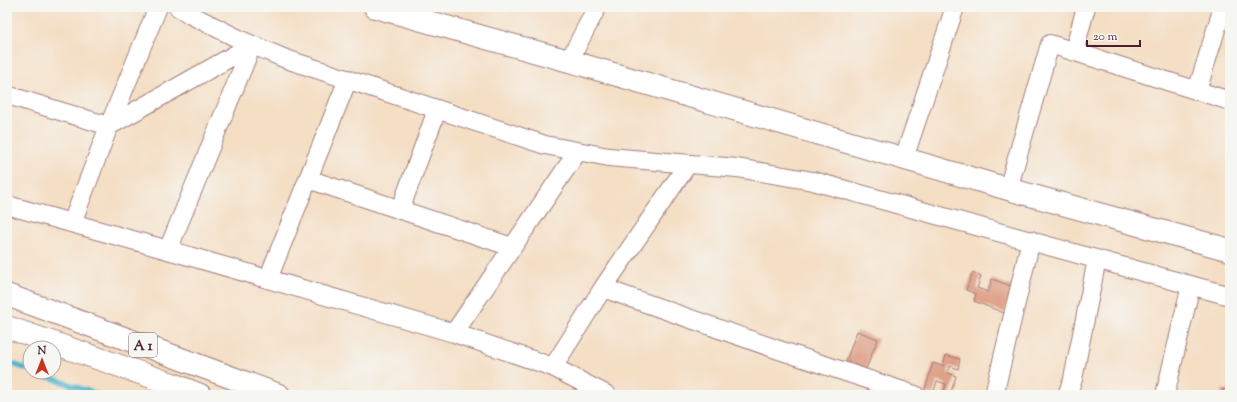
<svg xmlns="http://www.w3.org/2000/svg" width="1237" height="402" font-family="'Sorts Mill Goudy',serif">
<style>
.lines{fill:none;stroke-linecap:round;stroke-linejoin:round}
.stream{stroke:#4db5cc;stroke-width:5.5}
.building{fill:#de9b83}
.street-casing{stroke:#9f7e78;stroke-width:20}
.secondary-casing{stroke:#9f7e78;stroke-width:24}
.highway-casing{stroke:#9f7e78;stroke-width:24}
.street{stroke:#fff;stroke-width:18}
.secondary{stroke:#fff;stroke-width:22}
.highway{stroke:#fff;stroke-width:22}
.labels{text-anchor:middle;stroke-width:3;stroke-linejoin:round;paint-order:stroke}
.shield{fill:#f6f6f2;stroke:#7e6067;stroke-width:1}
.shield-label{font-size:14px;font-weight:bold;fill:#4a1f2b}
</style>
<rect width="100%" height="100%" fill="#f6f6f2"/>
<filter id="ink" filterUnits="userSpaceOnUse"><feTurbulence type="fractalNoise" baseFrequency=".025" numOctaves="2"/><feDisplacementMap in="SourceGraphic" scale="8" xChannelSelector="R" yChannelSelector="G"/><feConvolveMatrix kernelMatrix="1 2 1 2 8 2 1 2 1" color-interpolation-filters="sRGB"/></filter>
<filter id="wash" filterUnits="userSpaceOnUse"><feTurbulence type="fractalNoise" baseFrequency=".012" numOctaves="4" result="noise"/><feDisplacementMap in="SourceGraphic" scale="16" xChannelSelector="R" yChannelSelector="G"/><feGaussianBlur stdDeviation="0.9" result="paint"/><feColorMatrix in="noise" values="0 0 0 0 0 0 0 0 0 0 0 0 0 0 0 0 0 1.4 0 .05"/><feComposite in="paint" operator="in"/></filter>
<g filter="url(#wash)">
<rect width="100%" height="100%" fill="#f4dec4"/>
<g class="lines">
<!-- stream -->
<path class="stream" d="M7 362 30 370
M35 372 99 395"/>
</g>
<g id="blocks">
<!-- building -->
<path class="building" d="M973 272 981 276 977 288 988 292 992 279 1014 287 1004 313 974 301 976 294 966 290Z
M857 331 878 339 866 369 846 361Z
M946 355 960 359 958 369 950 366 948 373 956 376 950 395H943L946 384 937 381 933 395 924 393 933 363 943 366Z
M1229 386 1230 395H1221L1223 389 1228 391Z"/>
</g>
</g>
<g filter="url(#ink)">
<use href="#blocks" fill-opacity="0" stroke="#9f7e78" stroke-width="1"/>
<g class="lines">
<defs>
<path id="street" d="M178 7 191 15 243 41 286 59 545 145 609 157 737 168 813 181 1230 296
M1074 51 1086 7
M569 61 597 7
M1197 91 1223 7
M7 95 109 126 252 45
M904 158 955 7
M308 179 512 247
M1008 189 1050 44 1230 101
M7 205 168 250 454 333 553 367 607 395
M400 210 437 110
M72 223 109 126 158 7
M168 250 252 45
M268 279 348 79
M603 288 776 349 915 395
M454 333 578 151
M553 367 603 288 688 164
M994 395 1031 240
M1067 395 1073 379 1097 259
M1165 395 1191 285"/>
<path id="secondary" d="M375 7 569 61 1008 189 1230 250"/>
<path id="highway" d="M7 295 279 395
M7 327 175 385 200 395"/>
</defs>
<!-- street casing -->
<use href="#street" class="street-casing"/>
<!-- secondary casing -->
<use href="#secondary" class="secondary-casing"/>
<!-- highway casing -->
<use href="#highway" class="highway-casing"/>
<!-- street -->
<use href="#street" class="street"/>
<!-- secondary -->
<use href="#secondary" class="secondary"/>
<!-- highway -->
<use href="#highway" class="highway"/>
</g>
</g>
<g class="labels">
<!-- shield labels -->
<rect class="shield" x="129" y="333" width="28" height="24" rx="3"/>
<g class="shield-label">
<text x="143" y="350">A 1</text>
</g>
</g>
<!-- margin -->
<rect width="1237" height="402" fill="none" stroke="#f6f6f2" stroke-width="24"/>
<!-- north arrow -->
<g transform="translate(42 360)"><circle r="19" fill="#f6f6f2" stroke="#b1a0a2"/>
<path d="M0-3L7 15L0 10L-7 15Z" fill="#c8321e"/>
<text y="-6" font-size="11" font-weight="bold" text-anchor="middle" fill="#4a1f2b">N</text>
</g>
<!-- scale -->
<path d="M1087 40v6h53v-6" fill="none" stroke="#4a1f2b" stroke-width="2"/>
<text x="1093" y="40" font-size="12" fill="#4a1f2b" stroke="#f6f6f2" stroke-width="3" paint-order="stroke">20 m</text>
</svg>
